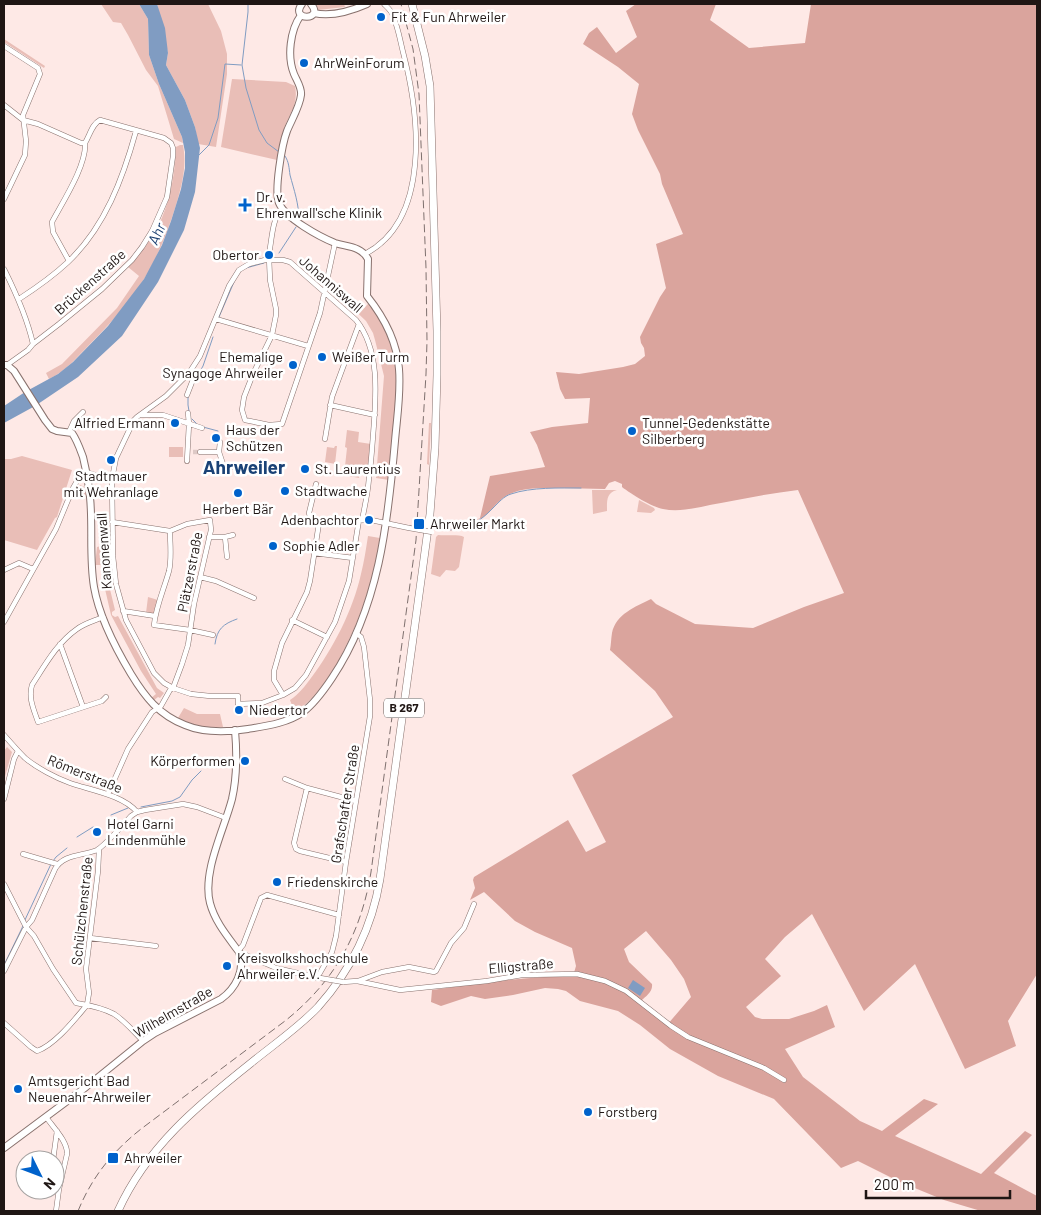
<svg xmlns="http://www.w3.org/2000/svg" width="1041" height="1215" font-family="Barlow,sans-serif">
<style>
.green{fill:#e9beb7}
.forest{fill:#daa49d;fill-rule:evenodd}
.water{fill:#809cc2}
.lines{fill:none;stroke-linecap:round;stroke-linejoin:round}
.stream{stroke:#809cc2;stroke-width:1}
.street-tunnel{stroke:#ddc9c6;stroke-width:4.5;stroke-dasharray:4.5 2;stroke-linecap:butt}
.street-casing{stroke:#89726e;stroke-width:5.5}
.secondary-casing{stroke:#89726e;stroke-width:8}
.primary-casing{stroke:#89726e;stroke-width:8}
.street{stroke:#fff;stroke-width:4.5}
.secondary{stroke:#fff;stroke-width:6}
.primary{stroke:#fff;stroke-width:7}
.rail{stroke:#7e706e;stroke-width:1;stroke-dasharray:8 4;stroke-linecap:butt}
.street-bridge-casing{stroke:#89726e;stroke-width:5.5;stroke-linecap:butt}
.street-bridge{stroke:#fff;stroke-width:4.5}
.poi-dot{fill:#0062cb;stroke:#fff;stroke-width:2}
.labels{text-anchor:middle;stroke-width:5;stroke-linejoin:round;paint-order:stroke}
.shield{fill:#fff;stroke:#625c5a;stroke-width:1}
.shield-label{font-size:12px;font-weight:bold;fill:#1f1614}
.poi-label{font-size:14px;fill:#1f1614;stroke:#fff;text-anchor:start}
.street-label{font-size:14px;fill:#1f1614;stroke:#fff}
.water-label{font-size:15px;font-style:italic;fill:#1a3f70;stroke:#fff}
.district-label{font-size:19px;font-weight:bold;fill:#1a4276;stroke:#fff}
</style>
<rect width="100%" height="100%" fill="#fee9e6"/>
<!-- green -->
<path class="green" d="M101 4H139L148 19 149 55 159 84 182 137 183 143 174 139 158 86 146 70 128 35 121 23 113 22Z
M157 4H208L221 31 227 54V74L216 147 198 144 195 127 185 100 166 65 168 53Z
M316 4H344L345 7 318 10Z
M4 39 45 66 44 68 4 42Z
M232 79 286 82 295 86C299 106 288 114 283 132 280 141 279 151 277 160L221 147Z
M180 145H183C187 166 182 185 176 205 168 231 158 257 144 279 129 303 110 324 90 344 77 357 66 371 49 379L46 373 62 364 117 308 139 276 128 267C137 256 147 246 154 233 169 209 175 176 176 147Z
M348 300 358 302 364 308 369 303 385 326 392 347 397 368 396 395 389 480 376 478 384 376 375 340 373 333 366 321 347 303Z
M429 423H431L429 465 427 464Z
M347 430 359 432 358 442 371 444 368 471 360 470 359 478 344 475 347 448 345 447Z
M335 446H337L335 464 325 462 327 447 334 448Z
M169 447H183V457H169Z
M22 456 72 470 57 517 55 518 37 550 4 540V459H11Z
M80 485 85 487 87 497 74 494 77 488Z
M592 490H617C606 493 607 501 607 511L593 514Z
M639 500 654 508 655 510 651 513 637 512Z
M480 518 481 520 469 527 468 525C461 527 456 531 449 531L451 527 464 525Z
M438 535C446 536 459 534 464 537L459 567 455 571 446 570 440 577 431 574 436 537Z
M368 536 380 538C373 579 363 613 344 650 331 676 318 695 295 713L290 700C299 694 305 686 311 678 333 649 353 610 361 574 364 562 366 549 368 536Z
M106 543 108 581 115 610 112 612V615L115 617 118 616 157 688 164 693 160 698 158 697 153 701 151 698 156 694 141 671 111 615 105 589 103 565H95L97 547 101 546 103 544Z
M148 597 158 600 154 614 146 613Z
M184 708 197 714H220L223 727C207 730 191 726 178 718Z
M7 747 12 752 4 780V751Z"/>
<!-- forest -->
<path class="forest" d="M636 4H716L710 20 749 48 805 43 811 4H1037V974L1008 1021 1016 1046 965 1069 915 964 864 1011 812 914 785 937 765 959 781 976 746 1007 755 1017 762 1019H789L814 1011 827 1005 835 1027 785 1049 803 1077 860 1121 882 1131 924 1099 938 1104 895 1136 981 1174 1025 1131 1032 1135 994 1173 1037 1196V1211H981L944 1200 900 1182 858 1161 841 1168 774 1099 718 1076 670 1049 640 1025 618 1011 580 1001 566 991 558 989 545 988 513 995 485 999 471 996 441 1006 431 1002 432 990C479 984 525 976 573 976L576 966 572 948 535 932 515 921 484 892 470 900 475 888 473 880 474 877 568 820 586 852 606 842 572 775 673 717 655 691 610 650C611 645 611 639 612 633 616 614 635 607 651 599L656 604 695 624 753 628 804 607 844 593 798 490C772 493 746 498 721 503 702 506 682 513 663 509 652 507 631 494 622 487V484L615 481 609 483 605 489C590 489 575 488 559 488 543 488 524 487 510 494 498 499 491 512 481 519L480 518 490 476 545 467 537 445 530 432 552 427 588 423 590 398 565 399 560 389 556 372 579 374 623 367 635 364 645 356 644 348 641 343 640 337 660 297 666 288 656 244 683 234 662 184 660 174 638 130 632 114 639 84 618 67 583 44 589 33 597 27 616 53 637 37 626 11ZM646 931 671 960 684 979 691 997 667 1025 641 1001C646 996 653 992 652 984L629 962 624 949Z"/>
<!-- water -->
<path class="water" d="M139 4H157L165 28 168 53 166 65 185 100 195 127 200 148 195 192 184 230 158 282 122 336 78 377 35 406 4 423V406L25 392 58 374 73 362 108 326 144 279 162 245 171 221 181 189 185 168V152L182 137 159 84 149 55 148 19Z
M633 980 645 988 640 996 628 988Z"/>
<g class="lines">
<!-- stream -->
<path class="stream" d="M248 4V12L242 65 246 88 259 130 267 143 279 152
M199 155 209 145 218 118 225 64 241 65
M285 156C289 162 289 168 290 175 294 190 299 204 299 220
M279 253 296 227
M246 268 264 263
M219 317 234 282
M194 382 203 366 213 337
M188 397V405L189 411
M192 419 197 424
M203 427 218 431
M438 530C462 531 477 525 493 508 498 503 504 496 511 494 531 487 560 488 581 488
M215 644C217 629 223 624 237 619
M141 807 172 801 180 797 192 780 201 771
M111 815 128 808
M77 837 93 827
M53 861 56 857 67 848
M24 922 51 864
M4 965 23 926"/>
<!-- street-tunnel -->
<path class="street-tunnel" d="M193 452H200"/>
<defs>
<path id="street" d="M4 46 38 68 40 74 23 115 26 141 25 155 4 199
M4 105 23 120 38 124 81 143H85
M269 254C272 239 272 219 282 208
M365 254C432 219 419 113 403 52 400 40 398 27 393 16 392 11 387 7 384 4
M269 257 270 280 276 309V315L272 335 253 374 244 397 242 410 245 420 269 425 282 424 320 313 335 243
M69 261 53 232 52 222C62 203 87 165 85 143
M4 269C16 293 27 317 33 344
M19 299C36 288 53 276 68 262 105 227 123 178 136 131
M216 319 308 346
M7 365 28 350 33 344 59 324 102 289 132 260 142 247 152 231 167 197 173 156V148L171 143 164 138 100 120C92 124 90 135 85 143
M187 395 194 377 189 373
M330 405 375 415
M141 415H163L202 428
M69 432 74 421 83 412
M325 439 332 397 359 324
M200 452H219L220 442
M219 452 224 467H238
M187 461 189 424 188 413
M86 472 105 478
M316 484 309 513 311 521 319 523 367 520
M359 520 349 581 335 622 306 675 295 688 283 695 262 703 238 704V696H210L191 694 173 688 164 683 154 673 126 620 116 584 113 556 112 479 116 458 134 420 137 417 166 396 189 373 200 356 229 286 239 270 249 264 265 260H283L290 262 356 320C381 351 376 398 373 436 372 450 371 464 369 478 368 492 365 506 362 520
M371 520 409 528
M170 531C170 544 172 558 169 571 164 589 156 606 154 625L190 630 213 635
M209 537H225L227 557
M225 537 233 535
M314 553 353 558
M4 570 19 563 33 569
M200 577 216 581 254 598
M123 611 155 616
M103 617C94 621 85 623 77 629 57 643 45 665 32 685 28 698 34 710 38 722L102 701 106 697
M292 620 327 637
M4 622 56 529 73 488 77 481 83 477 87 476
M60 644 83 707
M283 695 274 680V671L282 643 307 592 310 581 319 523
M4 735C11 743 18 751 25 758 37 768 56 778 70 783 90 790 123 795 137 812
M285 779 307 788
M108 794 128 749 152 712 161 706 170 690 173 688 182 664 188 645 194 604 211 530 210 520 187 524 170 531 112 522
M4 799 14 759 18 751
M23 854 57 864
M346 862 300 851 296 849 294 843 307 788 356 801
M4 884 26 927 34 936 53 969 76 1003C88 1005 103 1008 114 1014 125 1021 134 1032 143 1041
M90 938 156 946
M238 951 243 945 261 898 267 895 339 915
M239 952 276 968 319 978
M4 971 26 927 32 920 55 869C63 854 83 856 97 850 104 846 125 823 131 816L137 812 145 810 183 804 197 807 226 818
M317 978 332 952 336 936 346 862 370 716V700L364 647 361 637 356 633
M358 981 382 972 409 967 434 972 436 971 451 943 464 928 474 904
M343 982 357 981 400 990 487 981 522 975 577 974 605 981 626 991 671 1026 688 1037 764 1068 784 1080
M87 1005 89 993 86 969 98 871 99 849
M4 1023 31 1047 37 1051C55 1045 75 1019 87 1005
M46 1117C53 1127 68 1142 67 1154L59 1189 56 1211
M53 1160 57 1131
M55 1169 62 1174"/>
<path id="secondary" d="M302 4C289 21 325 21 311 4
M314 13C331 17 351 11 367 4
M4 365H7L14 371 45 420 52 429 57 431 72 433C77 440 80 449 83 457 86 470 89 484 90 497 93 527 89 557 94 587 99 616 116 649 131 674 145 697 159 715 185 725 204 733 228 732 248 729 266 726 288 723 303 712 315 703 324 690 332 678 379 608 388 522 395 441 397 417 401 393 399 369 397 342 383 316 367 296L368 259C361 246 347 247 335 243 320 237 285 218 279 203 274 191 282 144 287 131 291 121 300 106 301 95 302 88 297 81 294 74 287 57 290 30 301 15
M4 1148 86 1087 143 1041 155 1033 221 999C235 989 246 970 239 952 228 937 215 922 210 903 202 872 224 830 232 799 237 777 237 753 235 730"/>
<path id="primary" d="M118 1211C147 1147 197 1106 251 1063 273 1045 298 1028 318 1007 351 970 372 928 380 879L423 566 430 514 435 448 437 375V331L430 86 425 56 412 4"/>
</defs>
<!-- street casing -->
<use href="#street" class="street-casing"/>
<!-- secondary casing -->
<use href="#secondary" class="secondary-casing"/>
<!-- primary casing -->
<use href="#primary" class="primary-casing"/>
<!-- street -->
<use href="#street" class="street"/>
<!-- secondary -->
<use href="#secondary" class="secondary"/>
<!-- primary -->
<use href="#primary" class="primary"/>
<!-- rail -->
<path class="rail" d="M78 1211C92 1177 112 1152 141 1129L285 1021C334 982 361 934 371 872L416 540 426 374 427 341 426 268 419 94 413 49 401 4"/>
<defs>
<path id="street-bridge" d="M409 528 432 532
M320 978 343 982"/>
</defs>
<!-- street-bridge casing -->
<use href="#street-bridge" class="street-bridge-casing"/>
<!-- street-bridge -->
<use href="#street-bridge" class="street-bridge"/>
</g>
<!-- markers -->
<g class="poi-dot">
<circle cx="381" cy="17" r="5"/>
<circle cx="304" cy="63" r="5"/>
<path d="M242.5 197.5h5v5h5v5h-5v5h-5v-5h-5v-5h5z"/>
<circle cx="269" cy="255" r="5"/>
<circle cx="322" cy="357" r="5"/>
<circle cx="293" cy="365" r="5"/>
<circle cx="175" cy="423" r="5"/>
<circle cx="632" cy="431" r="5"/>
<circle cx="216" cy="438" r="5"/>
<circle cx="111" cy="460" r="5"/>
<circle cx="305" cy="469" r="5"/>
<circle cx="285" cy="491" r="5"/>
<circle cx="238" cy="493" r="5"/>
<circle cx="369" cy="520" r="5"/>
<rect x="413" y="518" width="12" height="12" rx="2.5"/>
<circle cx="273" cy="546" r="5"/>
<circle cx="239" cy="710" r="5"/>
<circle cx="245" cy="761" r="5"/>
<circle cx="97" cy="832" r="5"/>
<circle cx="277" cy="882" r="5"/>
<circle cx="227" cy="966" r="5"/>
<circle cx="18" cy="1089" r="5"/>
<circle cx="588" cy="1112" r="5"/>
<rect x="107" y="1152" width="12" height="12" rx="2.5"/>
</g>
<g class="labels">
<!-- shield labels -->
<rect class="shield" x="384" y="698.5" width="40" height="19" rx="4"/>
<g class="shield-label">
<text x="404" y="712">B 267</text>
</g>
<!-- poi labels -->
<g class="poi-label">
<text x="391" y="22">Fit &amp; Fun Ahrweiler</text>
<text x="314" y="68">AhrWeinForum</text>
<text x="256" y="202">Dr. v.<tspan x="256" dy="16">Ehrenwall'sche Klinik</tspan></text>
<text x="259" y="260" text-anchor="end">Obertor</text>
<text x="283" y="362" text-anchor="end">Ehemalige<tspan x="283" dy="16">Synagoge Ahrweiler</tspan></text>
<text x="332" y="362">Weißer Turm</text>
<text x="165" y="428" text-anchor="end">Alfried Ermann</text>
<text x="642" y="428">Tunnel-Gedenkstätte<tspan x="642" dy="16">Silberberg</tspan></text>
<text x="226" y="435">Haus der<tspan x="226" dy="16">Schützen</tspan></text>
<text x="315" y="474">St. Laurentius</text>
<text x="111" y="481" text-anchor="middle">Stadtmauer<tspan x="111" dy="16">mit Wehranlage</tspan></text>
<text x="295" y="496">Stadtwache</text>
<text x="238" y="514" text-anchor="middle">Herbert Bär</text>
<text x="359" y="525" text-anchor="end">Adenbachtor</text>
<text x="430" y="529">Ahrweiler Markt</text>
<text x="283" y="551">Sophie Adler</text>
<text x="249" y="715">Niedertor</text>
<text x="235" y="766" text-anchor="end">Körperformen</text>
<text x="107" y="829">Hotel Garni<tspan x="107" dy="16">Lindenmühle</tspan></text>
<text x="287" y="887">Friedenskirche</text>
<text x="237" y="963">Kreisvolkshochschule<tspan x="237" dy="16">Ahrweiler e.V.</tspan></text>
<text x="28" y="1086">Amtsgericht Bad<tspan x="28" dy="16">Neuenahr-Ahrweiler</tspan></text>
<text x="598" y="1117">Forstberg</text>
<text x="124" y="1163">Ahrweiler</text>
</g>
<!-- street labels -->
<g class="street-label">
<text transform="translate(90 282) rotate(-42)" y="5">Brückenstraße</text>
<text transform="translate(331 284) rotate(41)" y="5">Johanniswall</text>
<text transform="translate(104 551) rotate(-94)" y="5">Kanonenwall</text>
<text transform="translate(190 572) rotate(-79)" y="5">Plätzerstraße</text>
<text transform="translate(85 774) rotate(22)" y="5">Römerstraße</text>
<text transform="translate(345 804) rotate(-81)" y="5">Grafschafter Straße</text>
<text transform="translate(82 911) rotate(-84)" y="5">Schülzchenstraße</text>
<text transform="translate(521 966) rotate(-5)" y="5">Elligstraße</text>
<text transform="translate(173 1012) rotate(-30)" y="5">Wilhelmstraße</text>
</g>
<!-- water labels -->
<g class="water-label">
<text transform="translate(157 234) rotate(-66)" y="5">Ahr</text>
</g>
<!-- district labels -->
<g class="district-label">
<text x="244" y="474">Ahrweiler</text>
</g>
</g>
<!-- border -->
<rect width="1041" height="1215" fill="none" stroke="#1f1614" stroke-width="10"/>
<!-- north arrow -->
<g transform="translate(40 1175) rotate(132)"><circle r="24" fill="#ffffff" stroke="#a5a2a1"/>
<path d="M0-4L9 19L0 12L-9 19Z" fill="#0062cb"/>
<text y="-8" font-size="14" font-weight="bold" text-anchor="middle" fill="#1f1614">N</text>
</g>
<!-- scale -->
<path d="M866 1190v8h144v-8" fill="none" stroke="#1f1614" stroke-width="2.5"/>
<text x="874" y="1190" font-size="15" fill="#1f1614" stroke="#ffffff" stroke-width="4" paint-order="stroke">200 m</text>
</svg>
